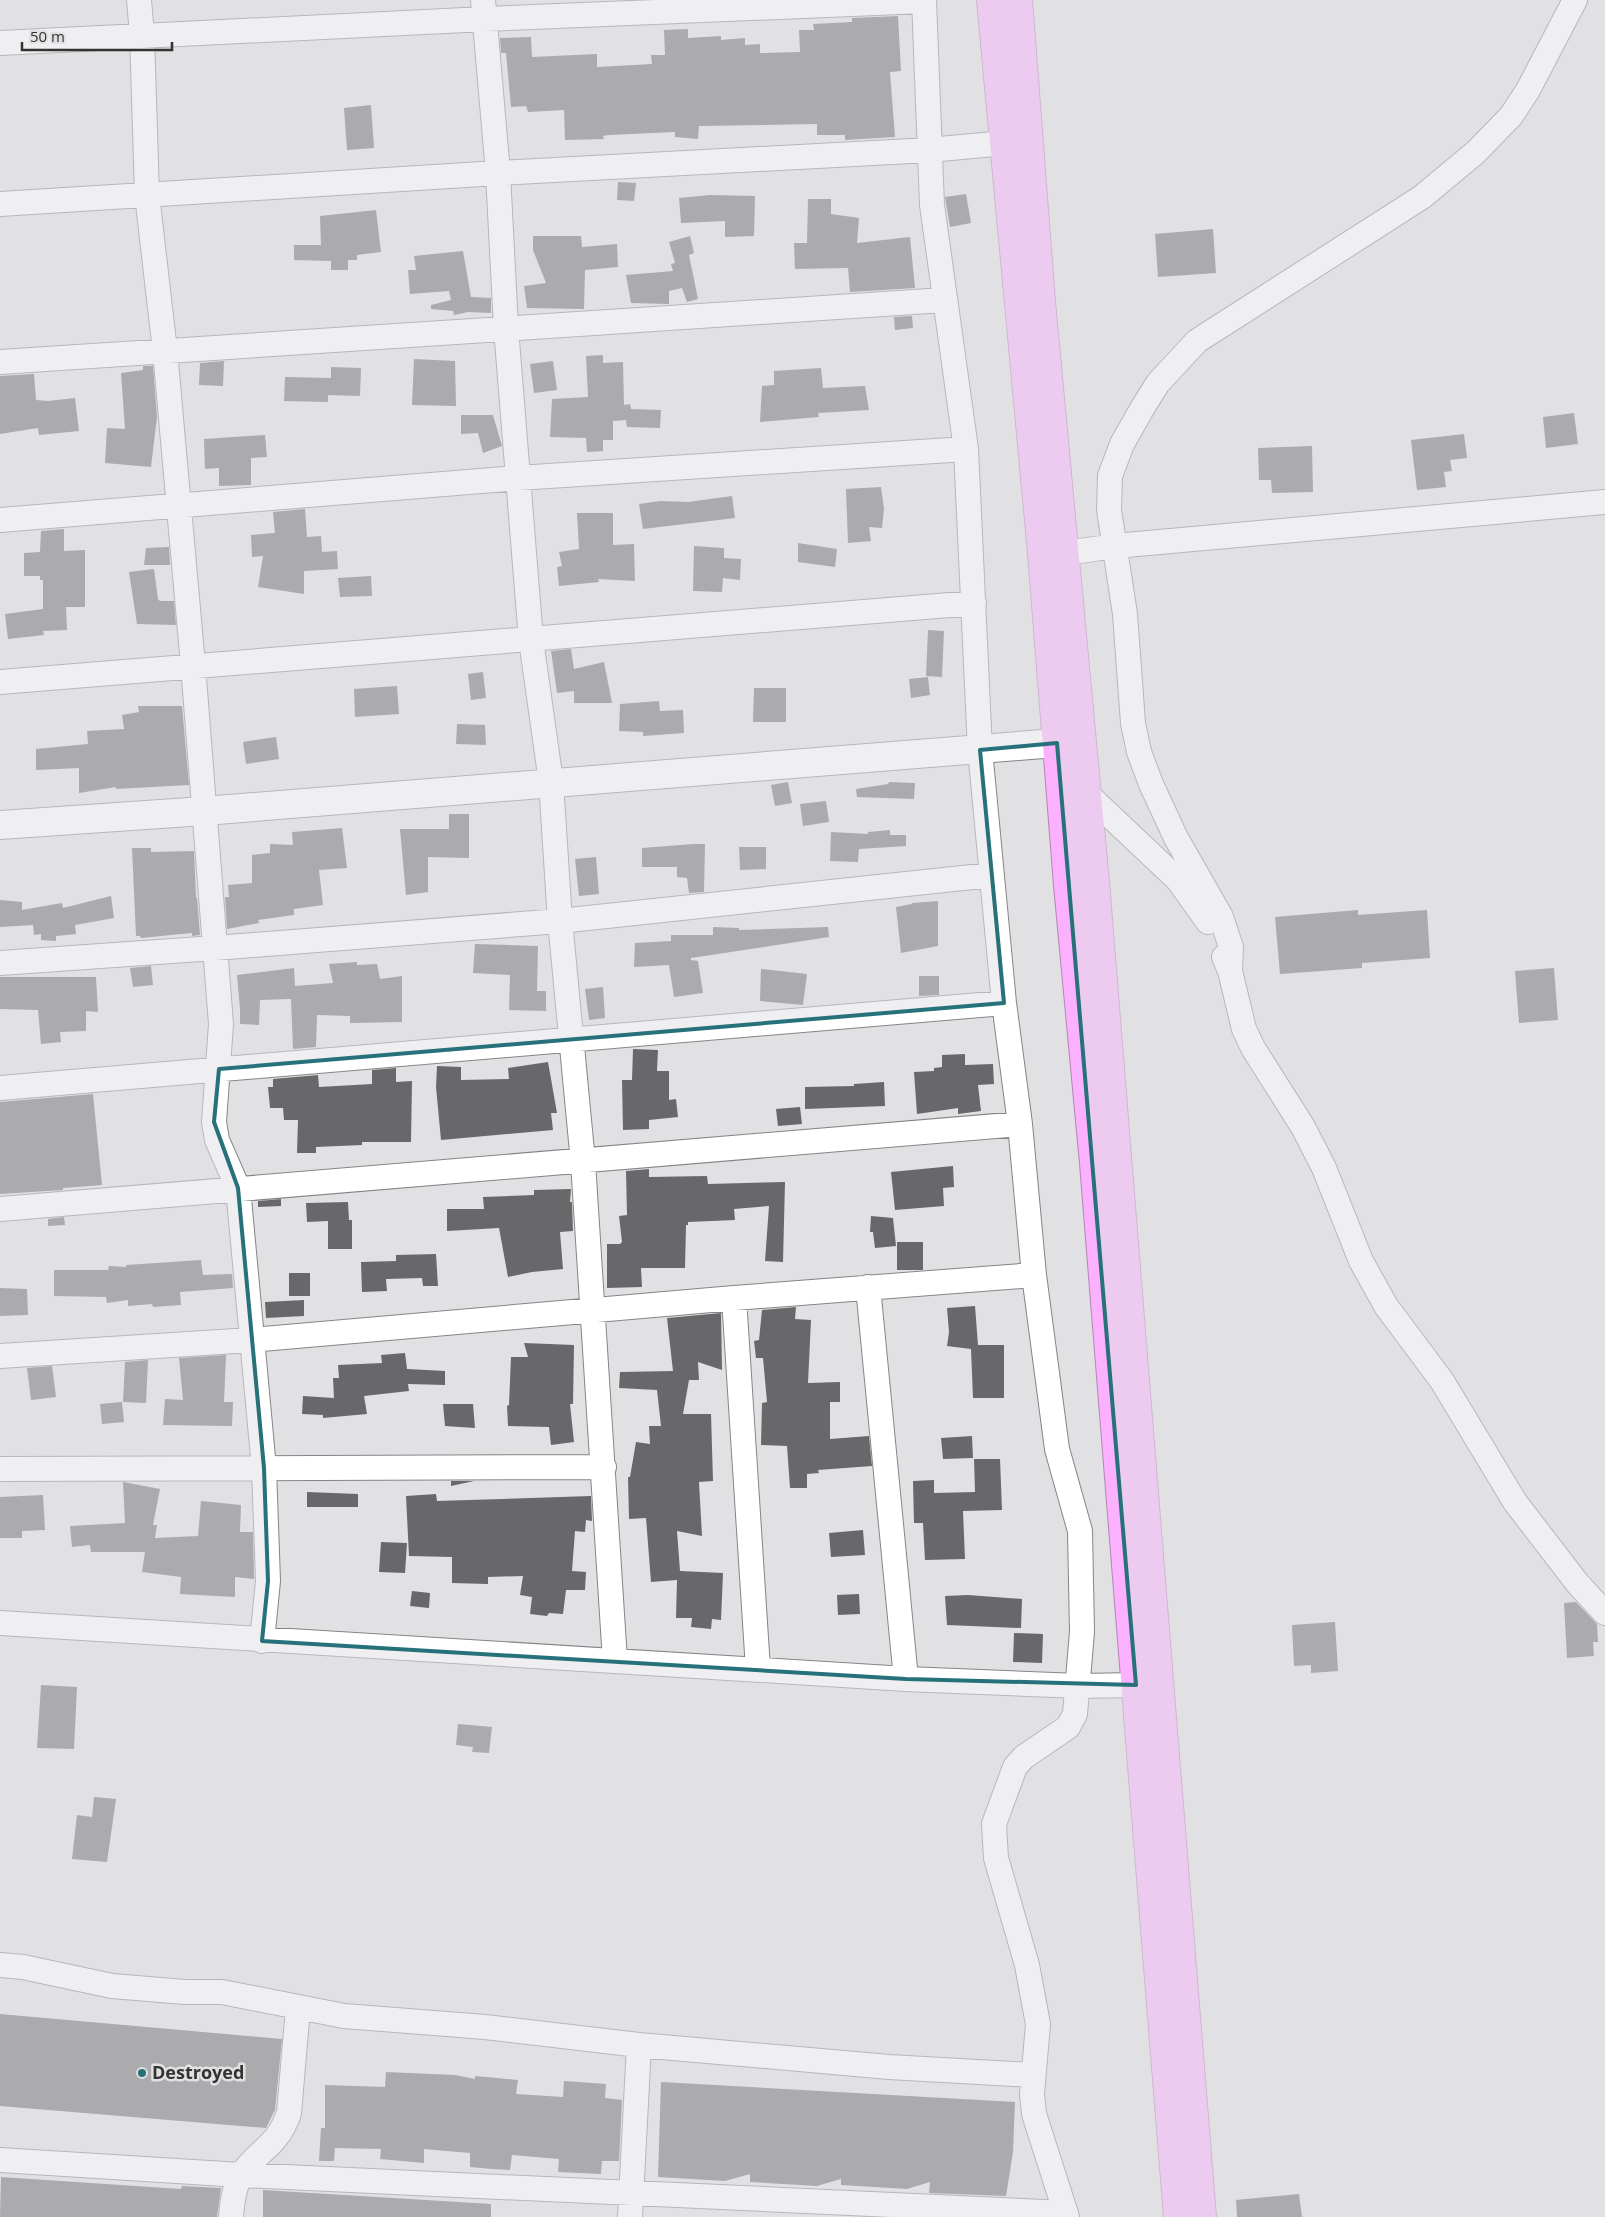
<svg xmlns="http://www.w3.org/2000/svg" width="1605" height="2217" font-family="'Open Sans',sans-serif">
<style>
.building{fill:#68686b}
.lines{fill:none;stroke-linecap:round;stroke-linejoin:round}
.street-casing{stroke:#858487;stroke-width:26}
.secondary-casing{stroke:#858487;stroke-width:30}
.highway-casing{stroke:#b585b7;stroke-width:30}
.street{stroke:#fff;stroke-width:24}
.secondary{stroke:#fff;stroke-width:28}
.highway{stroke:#fbb1fe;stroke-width:28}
.marked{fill:none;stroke:#27717a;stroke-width:4;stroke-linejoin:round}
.poi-dot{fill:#27717a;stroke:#e1e0e3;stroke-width:2}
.labels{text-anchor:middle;stroke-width:5;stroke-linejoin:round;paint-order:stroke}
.poi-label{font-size:18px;font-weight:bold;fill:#343334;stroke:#e1e0e3;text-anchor:start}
</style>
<rect width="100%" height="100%" fill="#e1e0e3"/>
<!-- building -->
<path class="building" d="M898 16 901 71 890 72 895 137 845 140V135H817V124L699 126 698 139 675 137V132L609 135 603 136 604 139 565 140 564 110 528 112 526 106 511 107 506 53H501L500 38 531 37 532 57 597 54V67L652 64 651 55H665L664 30 688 29V38L721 36V40L745 38V45L760 44V53L800 52 799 30H814L813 24 852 22V18Z
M371 105 374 148 347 150 344 108Z
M618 182 636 183 634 201 617 200Z
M966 194 971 223 950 227 945 197Z
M710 195 755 196 754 236 725 237V221L681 223 679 198Z
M808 199H831V214L859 218 857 243 910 237 915 288 850 292 848 268 795 269 794 243H807Z
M376 210 381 252 357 255V260H348V270H331V261L294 260V245H321L320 216Z
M1213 229 1216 273 1158 277 1155 234Z
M533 236H581L582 247 617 244 618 267 585 270 584 309 527 308 524 286 546 283 533 250Z
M690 236 694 253 689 255 698 299 687 302 682 288 669 291V304L631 303 626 275 673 271 671 264 675 263 669 242Z
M463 251 471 297 491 298V313L468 312 454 315 453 311 431 309V305L451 300 449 291 410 294 408 270H416L414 256Z
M912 316 913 328 895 330 894 317Z
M603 355V363L623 362 624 405 630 404 631 409 661 410 660 428 627 427 626 420 613 421V440H603V451L587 452 586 438 550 437 552 399 588 397 586 356Z
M414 359 455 361 456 406 412 405Z
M224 361 223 386 199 385 200 363Z
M553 361 557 390 534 393 530 364Z
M143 366H153L157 417 151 467 105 463 107 428 125 429 121 373 143 370Z
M331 367 361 368 360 396 328 395V402L284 401 285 377 331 378Z
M821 368 823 388 865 386 869 410 818 413 819 417 760 422 762 386 774 385V371Z
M34 374 36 400 48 401 75 398 79 431 39 435 38 428 0 434V376Z
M1574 413 1578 444 1546 448 1543 417Z
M461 415H493L502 446 483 453 478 433 461 434Z
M1464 434 1467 458 1450 460 1452 471 1444 472 1446 487 1417 490 1411 440Z
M265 435 267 457 251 458V485L219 486V468L205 469 204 439Z
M1312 446 1313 492 1272 493 1271 480H1259L1258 448Z
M881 487 884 509 882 528 869 527 871 541 848 543 846 489Z
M732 496 735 518 643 529 639 504 660 501 688 502Z
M305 509 307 537 321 536 322 552 337 551 338 569 304 571V594L258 587 263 556 252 557 251 535 275 533 273 512Z
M577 513H613V545L634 544 635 581 598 579 599 582 559 586 557 567 562 566 559 552 579 549Z
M64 529V551L85 550V607H66L67 630 43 631 44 635 8 639 5 614 43 609V580H40V576H24V553L40 552 41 531Z
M798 543 837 549 835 567 798 562Z
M694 546 724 548V558L741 559 740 580 723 578 722 592 693 591Z
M169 547 170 565H144L146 548Z
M154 569 158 599 160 601H174L176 625 137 624 129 572Z
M371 576 372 596 340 597 338 578Z
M928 630 944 631 942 677 926 676Z
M571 649 574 669 604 662 612 703H574V691L557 693 551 651Z
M483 672 486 698 471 700 468 674Z
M928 677 930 695 911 698 909 679Z
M397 686 399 714 355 717 354 689Z
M754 688H786V722H753Z
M659 701 660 711 683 710 684 733 643 736V732L619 731 620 704Z
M138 706H182L189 785 116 789V787L79 793V768L36 770V749L88 744 87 731 124 729 122 715 139 712Z
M457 724 485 725 486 745 456 744Z
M276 737 279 759 246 764 243 742Z
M788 782 792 803 775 806 771 785Z
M889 782 915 783 914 799 857 797 856 789 888 784Z
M826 801 829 822 803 826 800 804Z
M449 814H469V858L428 857V892L406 895 400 829H449Z
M342 828 347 868 319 870 323 905 294 909V915L258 920 259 923 227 929 225 897H229L228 885 252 883V855L270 853V844L293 845 292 832Z
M890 830V835H906V846L859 849 858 862 830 861 831 832 868 834V832Z
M693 844H705L704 892 689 893 687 878 677 877V867H642V848Z
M739 847H766V869L740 870Z
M132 848H151V852L194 851 196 898 197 897 200 935 192 936V933L141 938 140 936H136Z
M596 857 599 894 579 896 575 859Z
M111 896 114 918 75 925 76 934 56 936V941L41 940V934L34 935 33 925 0 927V900L22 902V910L62 903 63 908Z
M938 901V946L901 953 896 907 912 904V903Z
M1358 910V915L1427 910 1430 958 1362 963V968L1280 974 1275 917Z
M713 927 739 928V930L828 927 829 937 691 958V960L698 961 703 993 674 997 669 965 634 967 635 943 671 941V935H713Z
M475 944 538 946 537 991H546V1011L509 1010 510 975 473 973Z
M357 962V965L377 964 380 979 402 976V1022L350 1023V1016L317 1015 316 1047 293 1049 291 999 260 1000 259 1025 240 1024V1009L237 975 294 968 295 986 333 983 329 964Z
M151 966 153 985 133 987 130 968Z
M1554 968 1558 1020 1519 1023 1515 971Z
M761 969 807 974 803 1005 760 1001Z
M919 976H939V995L919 996Z
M0 977H96L98 1012 86 1011V1031L60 1032 61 1042 41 1044 38 1010 0 1009Z
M603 987 605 1018 589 1020 585 989Z
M633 1049 658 1050 657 1071H669V1100L676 1099 678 1117 649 1120V1129L623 1130 622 1080H632Z
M965 1054V1065L993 1064 994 1084 978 1085 981 1111 958 1114V1108L917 1114 914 1072 934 1071V1068L942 1067V1055Z
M548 1062 557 1113H551L553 1130 441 1140 436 1087 437 1066 461 1067V1080L509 1079 508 1068Z
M396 1068V1082L412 1081 411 1142H362V1145L316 1147V1153H297L298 1120H284L283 1108H270L268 1087H273V1079L318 1075 319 1087 372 1084V1070Z
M884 1082 885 1106 805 1109V1087L854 1086V1084Z
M93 1094 102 1185 63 1188V1190L0 1194V1102Z
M800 1107 802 1124 778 1126 776 1109Z
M953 1166 954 1187 943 1188 944 1206 895 1210 891 1172Z
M649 1169V1177L707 1176 708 1184 785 1182 783 1262 765 1261 769 1206 734 1209 735 1220 688 1222V1225H686L685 1268H641L642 1287 607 1288V1244H620L622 1242 619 1216 627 1215 626 1171Z
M571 1189 570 1202H572L573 1231 560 1232 563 1269 532 1272 508 1277 499 1228 447 1231V1209H484L483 1197 534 1195V1190Z
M281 1199V1206L258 1207V1201Z
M348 1202 349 1220H352V1249H328V1221L307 1222 306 1203Z
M871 1216 893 1218 896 1246 875 1248 873 1232H870Z
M64 1217 65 1225 48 1226V1219Z
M897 1242H923V1270H897Z
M436 1254 438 1286H423L422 1278 386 1279 387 1291 362 1292 361 1262 396 1261V1255Z
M201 1260 203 1275 232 1274 233 1288 180 1292 181 1305 153 1307 152 1304 128 1306V1300L107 1303 106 1297 54 1296V1270H108L109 1266 126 1267V1265Z
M289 1273H310V1296H289Z
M0 1288 27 1289 28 1315 0 1316Z
M304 1300V1316L266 1318 265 1302Z
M975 1306 978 1345H1004V1398H973L971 1349 947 1346 949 1332 947 1308Z
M796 1307 795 1319 811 1320 808 1383 840 1382V1402H830V1439L869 1436 872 1466 818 1470 819 1473 807 1474V1488H790L787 1446 761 1445 762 1403 767 1402 763 1358H756L754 1341 759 1340 762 1310Z
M721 1313 722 1370 698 1362 699 1380H689L683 1414H711L713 1481 699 1482 702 1536 677 1531 680 1571 723 1573 721 1620 712 1619 711 1629 691 1627 692 1618H676L677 1580 651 1582 646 1518 629 1519 628 1477H630L636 1442 650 1444 649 1426H661L657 1390 619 1388 620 1372 673 1371 667 1318Z
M524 1343 574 1345 573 1404H570L574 1442 551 1445 549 1427 508 1426 507 1406 509 1405 511 1357H528Z
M405 1353 407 1369 445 1371V1385L408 1384 409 1391 364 1396 367 1414 323 1418V1415L302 1414 303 1396 334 1398 333 1378H339L338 1365 382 1363 381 1355Z
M226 1355 224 1402H233L232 1426 163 1425 165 1399 183 1400 179 1358Z
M148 1360 146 1403 123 1402 125 1362Z
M52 1366 56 1397 31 1400 27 1368Z
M122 1402 124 1422 102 1424 100 1404Z
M443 1404H473L475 1428 445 1426Z
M972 1436 973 1458 943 1459 941 1438Z
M974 1459H1000L1002 1510 963 1511 965 1559 925 1560 923 1523H914L913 1481 934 1480V1493L975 1492Z
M451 1481H474L451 1486Z
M123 1482 160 1489 153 1525H157L155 1538 198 1536 201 1501 241 1505 240 1532H253L254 1579 235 1577V1597L180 1594 181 1577 142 1572 145 1552H91L90 1545 72 1547 70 1526 125 1523Z
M307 1492 358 1494V1507H307Z
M436 1494 437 1501 591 1496 592 1521 586 1520 585 1532 575 1531 572 1571 586 1572 585 1590H566L563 1614 549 1613 547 1616 530 1614 532 1597 520 1595 523 1576 488 1577V1584L452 1583V1557L409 1556 406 1496Z
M43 1495 45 1530 22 1531V1538H0V1497Z
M863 1530 865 1555 831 1557 829 1533Z
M381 1542 407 1543 405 1573 379 1572Z
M412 1591 430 1593 429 1608 410 1606Z
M859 1594 860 1614 838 1615 837 1595Z
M968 1595 1022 1599 1021 1628 947 1625 945 1596Z
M1576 1602 1597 1624 1598 1642H1593L1594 1656 1567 1658 1564 1603Z
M1335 1622 1338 1671 1311 1673V1665L1294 1666 1292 1625Z
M1014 1633 1043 1634 1042 1663 1013 1662Z
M41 1685 77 1687 74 1749 37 1748Z
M458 1724 492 1727 489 1753 472 1752 473 1747 456 1745Z
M94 1797 116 1799 107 1862 72 1859 77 1815 92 1817Z
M0 2014 282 2039 275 2110 266 2128 0 2106Z
M386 2072 455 2075 475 2079V2076L518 2080 516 2094 563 2097 564 2081 606 2084 605 2098 622 2100 619 2161H602L601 2174 558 2172 559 2159 512 2155 510 2170 492 2169 470 2167V2153L424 2149V2163L380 2159 381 2149 335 2148 334 2161H319L321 2128H325V2085L385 2087Z
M661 2082 1015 2102 1013 2152 1006 2196 929 2193 930 2182 907 2189 841 2185V2179L817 2186 750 2182V2174L725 2181 658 2177Z
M1 2177 181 2189 182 2186 221 2188 217 2217H0Z
M263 2190 491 2204V2217H263Z
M1299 2194 1302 2217H1237L1236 2200Z"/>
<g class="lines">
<defs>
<path id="street" d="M139 0 142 35 147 195 165 351 193 665 221 1024 214 1122 217 1140 238 1188 264 1468 268 1581 262 1641
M483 0 498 173 506 328 531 640 551 782 560 921 583 1162 615 1661
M924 0 932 205 966 449 980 750 1004 1003 1020 1124 1034 1275 1057 1449 1080 1531 1082 1632 1075 1714 1068 1727 1024 1757 1015 1767 994 1824 996 1858 1027 1965 1038 2024 1032 2094 1034 2114 1067 2217
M0 43 485 19 924 1
M0 204 498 173 929 150 1005 143
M0 362 944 300
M0 520 518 478 966 449
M1066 553 1115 546 1605 502
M0 682 974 603
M1086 793 1178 880 1208 922
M1224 957 1230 971 1244 1029 1253 1048 1303 1127 1324 1168 1361 1261 1386 1306 1442 1381 1515 1502 1578 1584 1605 1613
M0 963 215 948 560 921 991 875
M1230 971 1231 947 1221 917 1176 838 1151 784 1139 752 1133 723 1125 614 1109 510 1110 476 1122 444 1143 407 1158 383 1197 341 1422 197 1476 152 1511 116 1528 90 1575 0
M0 1088 1004 1003
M0 1209 1020 1124
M868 1287 906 1679
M734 1298 758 1669
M0 1356 251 1340 734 1298 1034 1275
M0 1469 604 1467
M0 1623 906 1679 1079 1686 1136 1685
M0 1965 23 1967 112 1986 185 1992H222L344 2016 485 2027 639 2045 889 2067 1033 2075
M0 2160 241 2175 1066 2213
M231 2217C232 2203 234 2187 241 2175 258 2149 277 2148 289 2113L298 2008
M630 2217 639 2045"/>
<path id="secondary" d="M0 825 204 811 1080 741"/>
<path id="highway" d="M991 0 1042 553 1068 885 1094 1163 1178 2217
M1018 0 1041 302 1095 882 1202 2217"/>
</defs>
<!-- street casing -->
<use href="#street" class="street-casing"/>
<!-- secondary casing -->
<use href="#secondary" class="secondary-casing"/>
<!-- highway casing -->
<use href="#highway" class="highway-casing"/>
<!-- street -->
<use href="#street" class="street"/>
<!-- secondary -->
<use href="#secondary" class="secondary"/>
<!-- highway -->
<use href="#highway" class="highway"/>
</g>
<!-- marked area -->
<path d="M0 0H1605V2217H0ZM1057 743 1136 1685 906 1679 262 1641 268 1581 264 1468 238 1188 214 1122 219 1069 1004 1003 980 750Z" fill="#e1e0e3" fill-opacity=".55" fill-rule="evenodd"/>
<path class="marked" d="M1057 743 1136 1685 906 1679 262 1641 268 1581 264 1468 238 1188 214 1122 219 1069 1004 1003 980 750Z"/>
<!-- markers -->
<circle class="poi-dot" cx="142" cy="2073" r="5"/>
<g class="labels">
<!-- poi labels -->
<g class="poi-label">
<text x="152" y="2079">Destroyed</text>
</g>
</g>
<!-- scale -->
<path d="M22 42v8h150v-8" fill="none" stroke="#343334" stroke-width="2.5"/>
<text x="30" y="42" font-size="15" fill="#343334" stroke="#e1e0e3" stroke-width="4" paint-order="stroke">50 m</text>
</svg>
